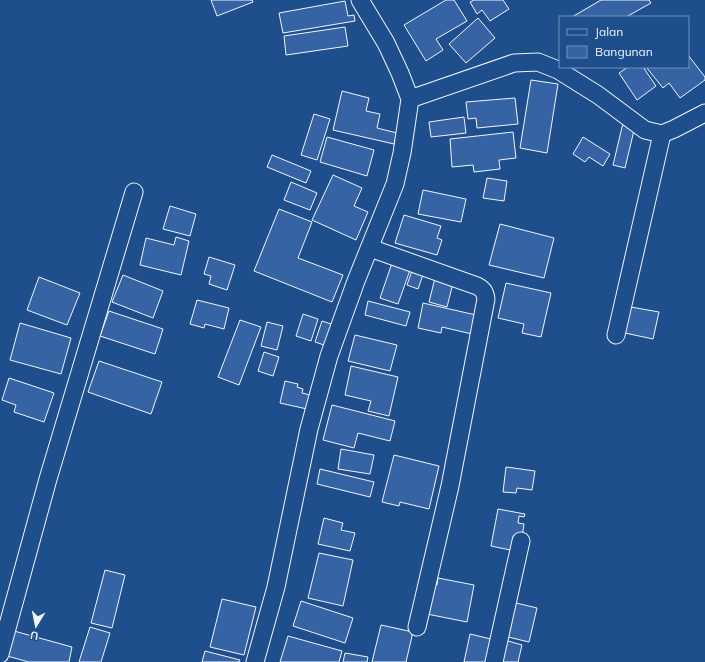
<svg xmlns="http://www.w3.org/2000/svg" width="705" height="662" font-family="Mulish,sans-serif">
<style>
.building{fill:#3563a3;stroke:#f2f6ff}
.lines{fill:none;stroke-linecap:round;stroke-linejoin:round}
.street-casing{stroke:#f2f6ff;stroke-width:19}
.street{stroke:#1f4e8c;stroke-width:17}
</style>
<rect width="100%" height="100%" fill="#1f4e8c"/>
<!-- building -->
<path class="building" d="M211 0H252L253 2 217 16Z
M446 0H454L467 21 436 39 443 50 426 61 404 25Z
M474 0H503L509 9 490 21 482 10 477 14 470 2Z
M601 0H649L651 3 626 17H572Z
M345 1 348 16 354 15 355 21 283 33 279 13Z
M478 18 495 38 466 63 449 44Z
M345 27 348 46 286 55 284 36Z
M688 55 705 77V80L680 98 669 83 663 88 646 67H688Z
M628 67H643L656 86 637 100 619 73Z
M531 80 558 84 547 153 520 148Z
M342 91 369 98 366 111 380 114 377 128 397 133 394 144 333 130Z
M515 98 518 124 477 128 476 118 468 119 466 102Z
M314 114 330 119 317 160 301 155Z
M464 117 466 133 431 137 429 122Z
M623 123 635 126 625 168 613 165Z
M513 132 516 158 499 160 500 169 474 172 473 165 452 167 450 139Z
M327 137 374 150 367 176 320 162Z
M583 137 610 154 603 166 589 157 585 162 573 154Z
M272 155 311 171 306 183 267 167Z
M333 175 362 188 354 206 368 212 356 240 312 220Z
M487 178 507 181 504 201 483 198Z
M291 182 317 193 310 210 284 200Z
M423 190 466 199 461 222 418 214Z
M170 206 196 214 190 236 163 229Z
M279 209 312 222 298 258 343 275 332 302 254 271Z
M404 215 441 226 437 238 442 240 437 255 395 243Z
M500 224 554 238 544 278 489 265Z
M176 237 189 241 181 275 140 265 146 238 174 245Z
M209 257 235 265 227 290 209 284 211 276 204 274Z
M392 263 410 270 398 304 380 298Z
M413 268 424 272 418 289 407 285Z
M123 275 163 291 153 318 112 302Z
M39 277 80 293 67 325 27 310Z
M435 278 453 283 447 307 429 302Z
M506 283 551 293 541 337 522 333 524 324 498 318Z
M197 300 229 308 224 329 205 324 204 328 190 324Z
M368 301 410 312 406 326 365 315Z
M423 303 476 315 472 334 442 327 441 333 418 328Z
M631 307 659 312 653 339 625 333Z
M109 311 163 329 155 354 100 336Z
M303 314 318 319 311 341 296 336Z
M240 320 261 327 239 385 218 377Z
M322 321 334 325 327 346 315 342Z
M267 322 283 326 277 350 261 346Z
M20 323 71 338 61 374 10 360Z
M355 335 397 345 390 371 348 361Z
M264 352 279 357 273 376 258 371Z
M99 361 162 382 151 414 88 392Z
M351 366 398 377 389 416 368 411 371 401 345 395Z
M9 378 54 393 44 422 14 412 16 405 2 400Z
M285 381 298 384 297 387 303 389 302 393 310 395 307 409 280 403Z
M332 405 395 421 390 441 358 433 354 448 323 440Z
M341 449 374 455 370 474 338 469Z
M394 455 439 466 429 509 400 502 399 506 382 502Z
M506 467 535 471 532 490 517 488 516 493 503 492Z
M320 469 374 482 370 497 317 484Z
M498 509 525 514 524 517 519 516 518 523 524 524 522 537 515 551 491 546Z
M324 518 343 523 341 530 355 533 350 551 318 544Z
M319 553 353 560 343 606 308 598Z
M105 570 125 575 112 628 91 623Z
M438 578 474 585 467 622 427 614 428 583 437 585Z
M222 599 256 607 244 655 210 647Z
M301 601 353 618 345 643 293 626Z
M512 602 537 608 529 642 504 636Z
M381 625 413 632 406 662H372Z
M90 627 110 633 101 662H79Z
M14 631 72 647 69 662H29L7 656Z
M470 634 495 640 490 662H464Z
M288 636 342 651 339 662H280Z
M501 639 522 645 518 662H495Z
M205 651 240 660 239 662H202Z
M345 653 368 657 367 662H343Z"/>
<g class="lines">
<defs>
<path id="street" d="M410 99 514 63 538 62 558 70 598 95 645 130 662 134 674 129 705 113
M370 248 477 286C483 289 485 292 486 299L450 486 417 627
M616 335 662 134
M0 654 48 479 134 192
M255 662 276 587 309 429 329 356 356 281 395 184 402 153 410 99 400 73 386 43 360 0
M494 662 521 541"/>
</defs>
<!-- street casing -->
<use href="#street" class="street-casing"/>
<!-- street -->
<use href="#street" class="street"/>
</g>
<!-- legend -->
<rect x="559" y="16" width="130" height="52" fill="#1f4e8c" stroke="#7391ba"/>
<rect x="567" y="29" width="20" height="6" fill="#1f4e8c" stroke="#7391ba"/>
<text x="595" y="36" font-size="12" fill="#f2f6ff">Jalan</text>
<rect x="567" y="46" width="20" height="12" fill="#3563a3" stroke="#7391ba"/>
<text x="595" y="56" font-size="12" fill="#f2f6ff">Bangunan</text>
<!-- north arrow -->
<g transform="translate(36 626) rotate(190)" stroke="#1f4e8c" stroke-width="3" paint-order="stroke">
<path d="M0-3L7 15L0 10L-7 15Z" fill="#f2f6ff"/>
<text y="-6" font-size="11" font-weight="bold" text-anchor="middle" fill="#f2f6ff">U</text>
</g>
</svg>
